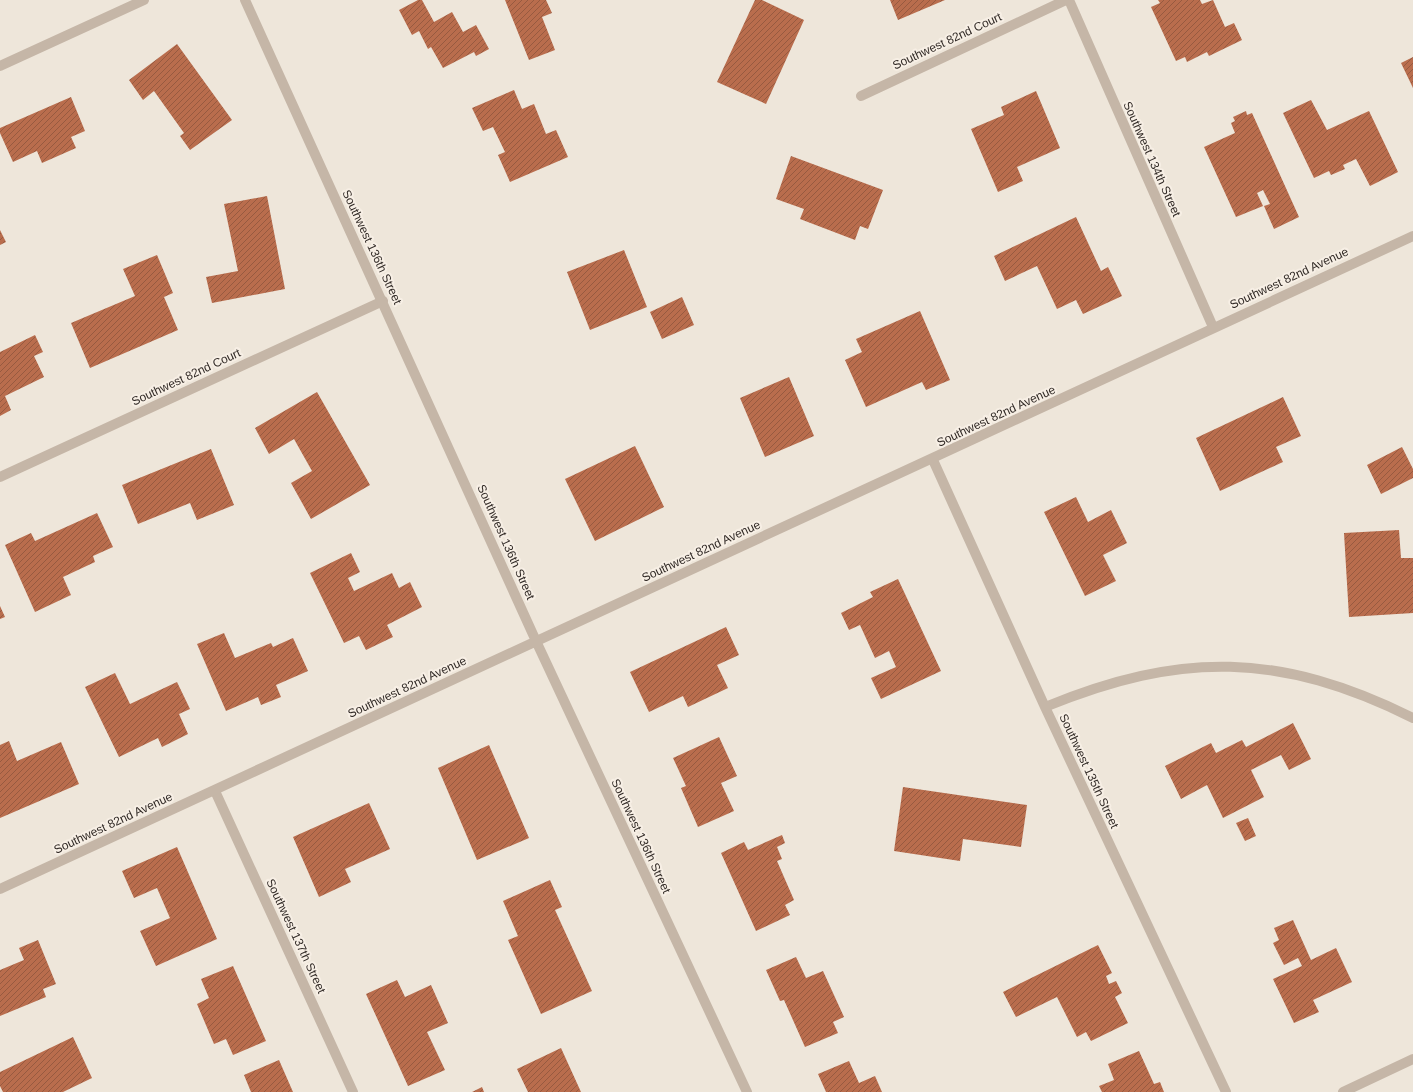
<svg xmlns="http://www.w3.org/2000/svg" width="1413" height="1092" font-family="Helvetica,sans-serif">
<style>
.building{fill:url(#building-hatch)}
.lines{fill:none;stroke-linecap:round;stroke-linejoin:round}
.minor{stroke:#c5b6a7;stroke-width:10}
.tertiary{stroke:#c5b6a7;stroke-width:10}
.labels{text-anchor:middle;stroke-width:4;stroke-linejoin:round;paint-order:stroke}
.street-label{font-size:12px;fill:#322b27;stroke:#f7efe5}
</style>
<defs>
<pattern id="building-hatch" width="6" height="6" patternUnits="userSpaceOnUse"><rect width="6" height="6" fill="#b96d4d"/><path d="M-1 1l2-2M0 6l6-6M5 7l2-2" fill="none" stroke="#975a40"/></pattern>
</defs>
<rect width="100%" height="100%" fill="#eee6da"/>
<!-- building -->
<path class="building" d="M418 0H422L434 22 452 12 463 32 476 25 489 49 476 56 474 52 443 68 431 47 428 49 419 31 412 35 399 10Z
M505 0H546L552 13 542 17 555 50 529 60Z
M755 0H762L804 20 766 104 717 82Z
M890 0H945L898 20Z
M1158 0H1200L1202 4 1213 0 1225 27 1234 23 1242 40 1209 56 1207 52 1187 62 1185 57 1176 61 1151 7 1160 3Z
M177 44 232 120 190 150 180 136 184 133 154 91 143 100 129 80Z
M1413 57V88L1401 63Z
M514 90 522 109 534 104 546 134 556 130 568 157 510 182 498 155 505 152 493 127 483 131 472 108Z
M1036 91 1060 148 1017 167 1023 181 998 192 971 129 1004 115 1001 107Z
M71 97 85 131 71 137 76 148 42 163 37 151 13 162 0 133V128Z
M1311 100 1327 130 1369 111 1398 172 1370 186 1356 159 1343 165 1345 169 1331 175 1329 171 1314 178 1283 113Z
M1246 111 1247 115 1252 113 1299 217 1274 229 1264 206 1270 204 1263 190 1257 193 1263 206 1236 217 1204 147 1235 133 1231 123 1235 121 1233 117Z
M791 156 883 190 868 229 860 226 855 240 800 219 804 209 776 199Z
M267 196 285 289 212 303 206 277 238 271 224 204Z
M1076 217 1101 271 1108 267 1122 296 1083 314 1076 300 1057 309 1037 266 1005 281 994 256Z
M0 230 6 242 0 245Z
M624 250 647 307 590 330 567 272Z
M157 255 173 293 164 297 178 330 90 368 71 323 135 296 123 269Z
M682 297 694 325 662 339 650 312Z
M920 311 950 380 926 390 922 382 866 407 845 360 862 352 856 339Z
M35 335 43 352 34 356 44 377 5 396 11 410 0 416V352Z
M789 377 814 436 765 457 740 398Z
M317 392 370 485 311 519 291 483 312 471 294 439 269 454 255 428Z
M1283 397 1301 436 1276 447 1283 462 1220 491 1196 438Z
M635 446 664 507 595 541 565 479Z
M1402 447 1413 469V478L1381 494 1367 465Z
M211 449 234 505 197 520 190 503 138 524 122 485Z
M1076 497 1088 522 1111 510 1127 543 1103 555 1116 581 1085 596 1044 512Z
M97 513 113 547 93 556 95 562 63 577 71 595 35 612 5 545 31 533 35 541Z
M1399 530 1401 558H1413V613L1349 617 1344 533Z
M351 553 360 572 348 578 354 591 392 573 399 588 410 582 422 607 387 625 393 637 366 650 359 636 344 643 310 573Z
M898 579 941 671 881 699 871 678 896 667 889 651 875 658 860 625 849 630 841 613 873 597 870 592Z
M0 606 5 617 0 619Z
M726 627 739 655 717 665 728 688 688 707 683 696 649 712 630 672Z
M224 633 235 658 271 643 273 647 293 638 308 671 276 685 281 697 261 705 258 697 226 711 197 644Z
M115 673 130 704 177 682 190 709 179 714 188 734 162 747 158 738 119 757 85 687Z
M1293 723 1311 759 1289 770 1281 755 1251 770 1264 797 1223 818 1207 785 1181 799 1165 766 1211 743 1216 753 1242 740 1246 747Z
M719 737 737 776 721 783 734 811 698 827 681 788 686 786 673 758Z
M9 741 17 761 61 742 79 784 0 818V745Z
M489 745 529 838 477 860 438 768Z
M903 787 1027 805 1021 847 963 839 960 861 894 851Z
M369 803 390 849 345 869 351 882 319 897 293 837Z
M1248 818 1256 836 1245 841 1236 823Z
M782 835 785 843 777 847 782 859 777 861 794 900 785 905 790 915 756 931 721 853 744 842 748 850Z
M177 847 217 939 156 966 140 931 170 918 157 888 134 898 122 871Z
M550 880 562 907 555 910 592 991 541 1014 508 940 518 936 503 901Z
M1293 920 1311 960 1336 948 1352 982 1313 1000 1319 1012 1294 1023 1273 979 1302 966 1298 958 1284 965 1273 943 1279 940 1274 928Z
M38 940 56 984 43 989 46 997 0 1016V970L24 960 19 948Z
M1098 945 1112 973 1106 976 1109 984 1116 981 1122 993 1115 997 1128 1023 1091 1041 1086 1032 1077 1037 1057 997 1016 1017 1003 992Z
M796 957 806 978 823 971 844 1017 833 1022 838 1033 805 1047 784 1000 780 1001 766 970Z
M233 966 266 1041 233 1055 226 1039 214 1044 197 1004 209 998 201 979Z
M397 980 405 997 431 985 448 1023 427 1032 445 1070 408 1086 366 994Z
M73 1037 92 1078 63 1092H3L0 1086V1072Z
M561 1048 581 1092H528L517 1069Z
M1139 1051 1154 1084 1160 1082 1164 1092H1102L1099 1086 1114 1080 1108 1064Z
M279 1060 293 1092H251L244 1075Z
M849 1061 859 1083 875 1076 882 1092H826L818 1074Z
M482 1087 484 1092H472Z"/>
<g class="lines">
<!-- minor -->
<path class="minor" d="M1069 0 1213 327
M0 66 144 0
M861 96 1066 0
M933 460 1045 707 1226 1092
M0 477 383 301
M1045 707C1181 651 1280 652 1413 718
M215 791 353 1092
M1343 1092 1413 1059"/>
<!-- tertiary -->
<path class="tertiary" d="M245 0 536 641 747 1092
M0 889C472 673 943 455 1413 236"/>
</g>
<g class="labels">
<!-- street labels -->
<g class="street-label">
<text transform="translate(947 41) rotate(-25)" y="4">Southwest 82nd Court</text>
<text transform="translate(1152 159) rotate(66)" y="4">Southwest 134th Street</text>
<text transform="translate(372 247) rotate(65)" y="4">Southwest 136th Street</text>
<text transform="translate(1289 278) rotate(-25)" y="4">Southwest 82nd Avenue</text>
<text transform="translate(186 377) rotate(-25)" y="4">Southwest 82nd Court</text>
<text transform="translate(996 416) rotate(-25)" y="4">Southwest 82nd Avenue</text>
<text transform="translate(506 542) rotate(66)" y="4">Southwest 136th Street</text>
<text transform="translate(701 551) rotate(-25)" y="4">Southwest 82nd Avenue</text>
<text transform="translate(407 687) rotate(-25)" y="4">Southwest 82nd Avenue</text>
<text transform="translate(1089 771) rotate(65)" y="4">Southwest 135th Street</text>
<text transform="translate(113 823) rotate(-25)" y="4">Southwest 82nd Avenue</text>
<text transform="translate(641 836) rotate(65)" y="4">Southwest 136th Street</text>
<text transform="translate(296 936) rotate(65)" y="4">Southwest 137th Street</text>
</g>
</g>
</svg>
